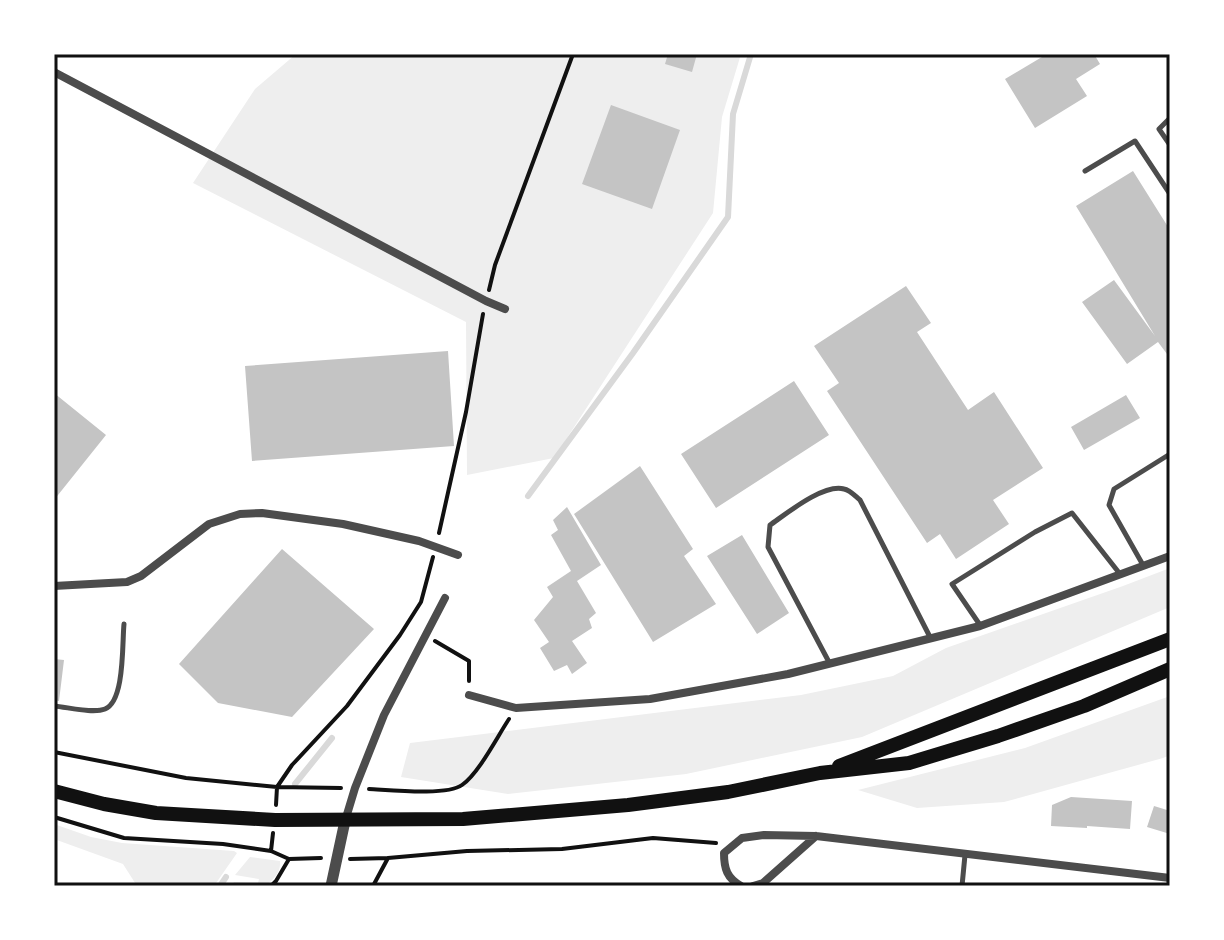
<svg xmlns="http://www.w3.org/2000/svg" width="1224" height="940" font-family="'Fira Sans',sans-serif">
<style>
.green{fill:#eee}
.lines{fill:none;stroke-linecap:round;stroke-linejoin:round}
.stream{stroke:#d9d9d9;stroke-width:6}
.building{fill:#c4c4c4}
.path{stroke:#111;stroke-width:4}
.service{stroke:#4c4c4c;stroke-width:5}
.minor{stroke:#4c4c4c;stroke-width:8}
.tertiary{stroke:#4c4c4c;stroke-width:11}
.primary{stroke:#111;stroke-width:14}
.neatline{fill:none;stroke:#111;stroke-width:3}
</style>
<rect width="100%" height="100%" fill="#fff"/>
<!-- green -->
<path class="green" d="M296 54H741L722 117 713 213 554 458 467 475 466 322 193 183 255 89Z
M1170 568V607L862 737 686 774 508 794 401 777 410 743 801 695 893 676 946 648 1123 586Z
M1170 696V755L1163 758 1004 802 917 808 858 790 1025 748Z
M54 824 91 837 122 843 234 851 237 853 214 886H137L123 864 54 839Z
M250 857 280 861C281 873 274 878 266 886H231L234 882 258 883 259 879 235 875Z"/>
<g class="lines">
<!-- stream -->
<path class="stream" d="M528 496 633 353 728 217 733 114 751 54
M295 784 332 738
M220 886 226 877"/>
</g>
<!-- building -->
<path class="building" d="M668 54H697L692 72 665 64Z
M1047 54H1094L1100 64 1076 79 1087 96 1035 128 1005 79Z
M611 105 680 130 652 209 582 184Z
M1133 171 1170 230V358L1158 342 1127 364 1082 302 1114 280 1155 336 1076 206Z
M906 286 931 323 917 332 968 410 994 392 1043 468 993 500 1009 524 956 559 940 534 927 543 827 391 839 383 814 346Z
M448 351 454 446 252 461 245 366Z
M794 381 829 435 716 508 681 454Z
M54 393 106 435 54 500Z
M1126 395 1140 418 1084 450 1071 427Z
M640 466 693 549 684 556 716 604 653 642 574 514Z
M567 507 601 565 577 581 596 613 589 619 592 628 572 641 587 663 572 674 567 665 554 671 540 648 549 642 534 620 553 597 547 587 571 571 551 535 558 530 553 520Z
M742 535 789 613 757 634 707 556Z
M282 549 374 629 292 717 218 703 179 664Z
M54 659 64 660 59 701 54 700Z
M1071 797 1132 801 1130 829 1087 826V828L1051 826 1052 805Z
M1169 804 1170 834 1147 827 1154 806 1167 810Z"/>
<g class="lines">
<!-- path -->
<path class="path" d="M489 290 495 265 573 54
M439 533 466 412 483 314
M435 641 469 661V681
M54 752 186 778 277 787 341 788
M277 787 292 765 347 706 400 635 421 602 433 557
M369 789C390 790 447 796 462 785 479 773 497 737 509 719
M276 805 277 787
M54 817 124 838 223 844 271 851 289 859 321 858
M271 851 273 833
M350 859 388 858 467 851 562 849 653 838 716 843
M271 886 276 881 289 859
M373 886 388 858"/>
<!-- service -->
<path class="service" d="M1170 118 1159 129 1170 145
M1085 171 1135 141 1170 194
M1143 565 1109 505 1114 489 1170 454
M980 625 952 584 1035 532 1072 513 1120 574
M830 664 768 547 770 525C786 514 824 483 844 489 850 490 855 496 860 500L930 637
M54 706C67 707 93 714 105 709 125 701 122 643 124 624
M962 886 965 855"/>
<!-- minor -->
<path class="minor" d="M54 72 486 301 505 309
M54 586 127 582 141 576 209 524 240 514 262 513 343 524 419 541 458 555
M469 695 516 708 650 699 788 674 980 626 1170 556
M345 821 355 788 384 715 445 598
M741 886C727 878 724 869 724 853L742 838 764 835 816 836 1170 878
M753 886 763 883 816 836"/>
<!-- tertiary -->
<path class="tertiary" d="M331 886 345 821"/>
<!-- primary -->
<path class="primary" d="M839 766 1170 639
M54 791 104 804 156 813 275 820 463 819 628 805 728 792 820 773 909 763 998 736 1084 706 1170 669"/>
</g>
<!-- border -->
<rect width="1224" height="940" fill="none" stroke="#ffffff" stroke-width="112"/>
<rect x="56" y="56" width="1112" height="828" class="neatline"/>
</svg>
